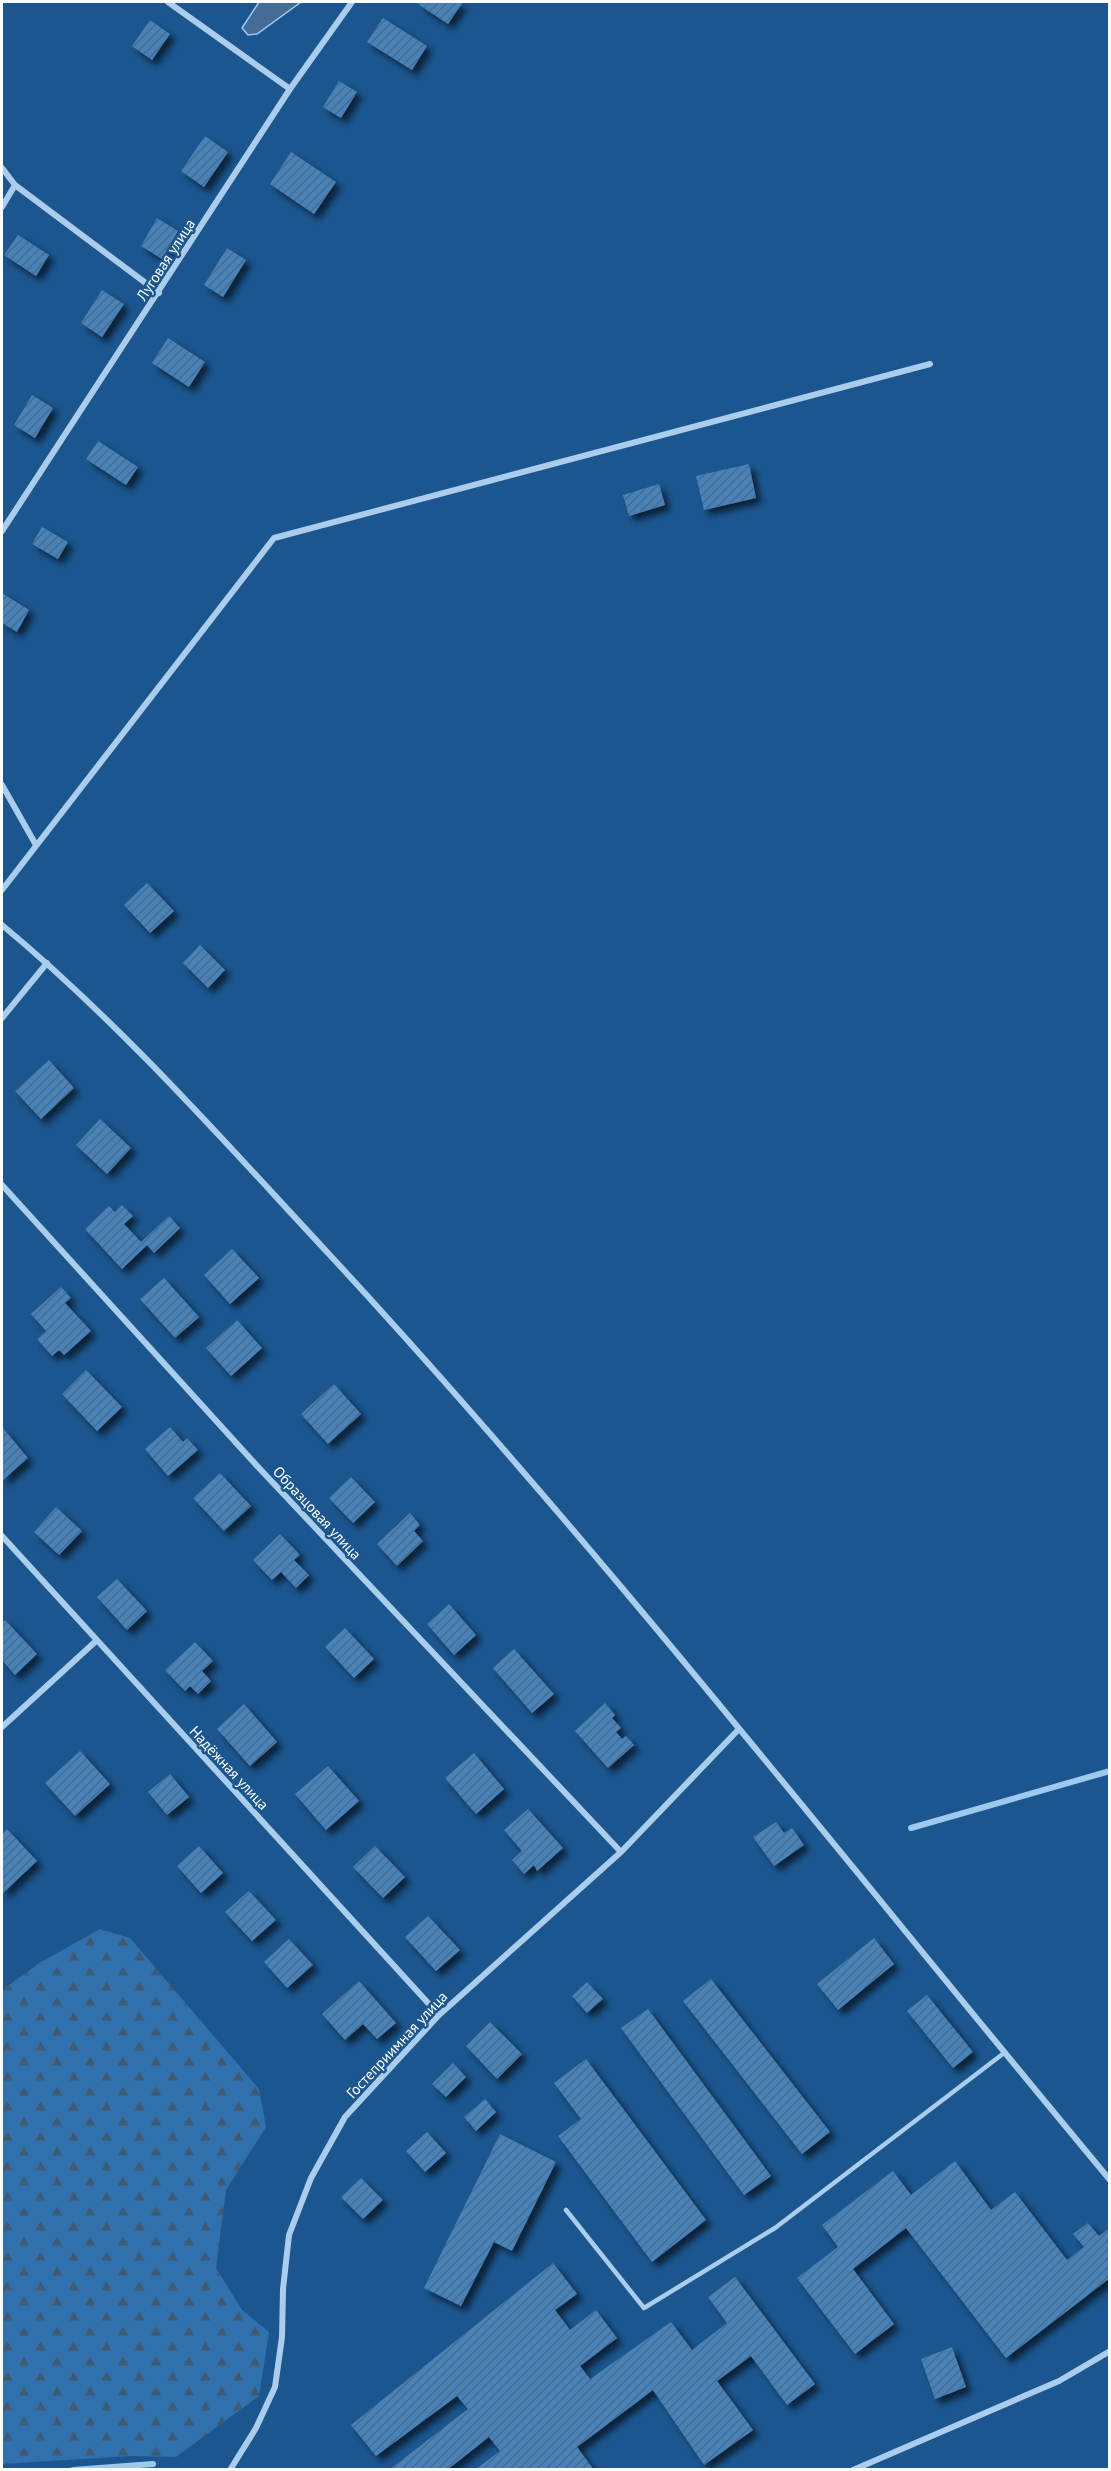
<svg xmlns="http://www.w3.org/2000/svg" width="1111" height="2471" font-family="'PT Sans',sans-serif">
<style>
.forest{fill:url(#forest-firs)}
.water{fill:#436d96;stroke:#9dc9f0;stroke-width:1.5}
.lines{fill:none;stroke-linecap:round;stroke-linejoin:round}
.stream{stroke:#9dc9f0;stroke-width:6}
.building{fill:url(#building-hatch);filter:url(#shadow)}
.lane{stroke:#aacdee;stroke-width:4.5}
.street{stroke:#aacdee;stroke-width:6}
.labels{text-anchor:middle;stroke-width:5;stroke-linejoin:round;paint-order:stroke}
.street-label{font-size:15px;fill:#fff;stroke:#1b568f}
</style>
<defs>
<pattern id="forest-firs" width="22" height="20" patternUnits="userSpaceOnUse" patternTransform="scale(1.5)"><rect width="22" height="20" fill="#2f70ad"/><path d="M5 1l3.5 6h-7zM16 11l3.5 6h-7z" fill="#405a73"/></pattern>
<pattern id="building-hatch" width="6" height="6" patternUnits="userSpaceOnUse" patternTransform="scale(1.5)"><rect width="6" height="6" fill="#4982b8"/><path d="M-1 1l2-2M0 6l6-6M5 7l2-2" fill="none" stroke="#4a6c8d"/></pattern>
<filter id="shadow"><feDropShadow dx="5.5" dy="5.5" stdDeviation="3" flood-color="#0009"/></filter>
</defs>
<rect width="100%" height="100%" fill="#1b568f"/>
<!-- forest -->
<path class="forest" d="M100 1929 130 1938 259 2089 266 2127 226 2190 216 2268 242 2310 269 2332 259 2396 176 2457 131 2456 2 2464V1990L41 1962Z"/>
<!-- water -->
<path class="water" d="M259 2H301L257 34 248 35 242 28Z"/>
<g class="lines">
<!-- stream -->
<path class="stream" d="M911 1828 1110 1771
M73 2470 153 2464"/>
</g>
<!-- building -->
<path class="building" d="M419 2H463L448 24 418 4Z
M383 18 427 46 412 70 367 42Z
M150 20 170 34 152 60 132 46Z
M339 81 357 92 341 118 323 107Z
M205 136 228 152 204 187 181 171Z
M291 152 336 182 314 214 270 184Z
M157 218 178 231 162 259 141 246Z
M18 235 49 255 36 276 4 255Z
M227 248 246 260 223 297 204 285Z
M102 290 124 304 102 337 81 323Z
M168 338 205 362 189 387 152 363Z
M32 395 53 408 35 438 14 425Z
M98 441 138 467 126 485 86 459Z
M749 464 756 498 704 510 696 476Z
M659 484 665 505 629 516 623 495Z
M42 527 68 542 58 559 32 544Z
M2 593 29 610 17 632 2 623Z
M147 883 174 911 150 933 124 905Z
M200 945 225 970 208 988 183 963Z
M49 1060 74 1088 41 1119 15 1091Z
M100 1119 131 1148 107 1174 76 1145Z
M122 1205 133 1216 124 1224 141 1242 169 1216 180 1228 154 1253 147 1245 122 1269 85 1229 109 1206 115 1212Z
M232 1249 259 1278 230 1304 204 1275Z
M164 1278 199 1317 175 1338 140 1299Z
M61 1287 71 1298 65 1303 91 1331 64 1355 59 1350 52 1356 37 1339 46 1331 31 1314Z
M237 1320 262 1348 231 1376 206 1348Z
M86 1370 122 1407 97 1431 62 1394Z
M334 1384 361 1414 328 1444 301 1414Z
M2 1427 28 1458 2 1481Z
M170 1427 183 1442 187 1438 198 1450 168 1476 145 1449Z
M220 1473 251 1506 224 1531 193 1498Z
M351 1477 375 1502 353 1523 329 1498Z
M56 1507 82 1531 59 1555 34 1532Z
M410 1513 420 1525 414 1531 423 1541 397 1566 377 1544Z
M280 1534 300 1555 294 1560 309 1575 296 1588 281 1572 272 1580 253 1560Z
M117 1579 147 1611 127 1630 97 1597Z
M449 1604 476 1635 454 1655 427 1624Z
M5 1620 37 1654 15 1675 2 1660V1623Z
M345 1628 374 1659 354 1678 325 1647Z
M195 1642 213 1661 202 1671 211 1681 198 1694 190 1686 185 1691 165 1670Z
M514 1649 554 1694 532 1713 493 1668Z
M605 1703 615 1715 612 1718 621 1728 616 1732 622 1739 626 1736 634 1745 608 1768 575 1731Z
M244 1704 277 1742 250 1766 217 1729Z
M80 1751 110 1784 75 1816 45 1783Z
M474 1753 504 1789 476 1814 445 1778Z
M328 1766 359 1801 326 1830 295 1794Z
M170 1774 189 1797 167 1815 148 1792Z
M528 1809 563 1848 537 1871 534 1865 524 1874 512 1860 522 1851 504 1830Z
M776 1822 784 1833 792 1828 804 1845 774 1866 753 1837Z
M7 1829 37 1861 2 1894V1834Z
M199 1846 223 1873 201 1893 177 1866Z
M375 1846 405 1877 383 1898 353 1867Z
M249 1891 276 1920 252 1941 225 1912Z
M428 1916 460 1950 436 1971 405 1937Z
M874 1938 894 1964 838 2010 817 1984Z
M289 1939 313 1965 287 1988 264 1962Z
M711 1979 830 2132 802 2154 683 2001Z
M359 1981 396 2023 377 2039 363 2024 345 2040 322 2014Z
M587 1982 603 1999 587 2013 572 1996Z
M927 1995 973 2052 953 2068 907 2011Z
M648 2009 771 2176 744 2195 621 2028Z
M490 2022 522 2054 497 2079 466 2046Z
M586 2059 706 2220 652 2262 558 2136 581 2119 554 2083Z
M453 2063 466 2077 446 2097 432 2084Z
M485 2099 496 2112 476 2131 464 2117Z
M427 2132 446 2153 425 2172 406 2151Z
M500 2134 556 2162 512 2251 494 2242 461 2306 424 2288Z
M955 2161 991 2210 1015 2192 1067 2260 1084 2247 1073 2234 1088 2223 1099 2236 1110 2228V2278L1006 2358 906 2228 853 2269 894 2324 855 2354 797 2278 838 2247 822 2225 893 2171 911 2195Z
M361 2178 383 2200 363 2219 341 2197Z
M553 2263 577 2294 555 2310 570 2330 596 2310 617 2338 580 2366 590 2379 671 2322 692 2350 727 2323 708 2297 735 2277 815 2384 787 2405 751 2356 717 2381 753 2430 704 2465 653 2390 577 2447 594 2470H475L500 2451 489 2437 447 2470H389L468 2409 457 2396 376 2456 351 2425Z
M952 2347 966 2387 935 2399 921 2359Z"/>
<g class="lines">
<!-- lane -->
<path class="lane" d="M566 2210 644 2308 775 2228 1004 2053"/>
<!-- street -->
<path class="street" d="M168 2 290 89
M2 168 15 185 159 293
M2 207 15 185
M2 531 290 89 352 2
M2 785 36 845
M2 890 274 538 930 364
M2 925C120 1023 223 1140 328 1253 602 1549 851 1869 1110 2180
M2 1018 47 963
M2 1185 259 1468 621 1852
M2 1536 439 2015
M2 1727 96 1641
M230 2470 256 2428 275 2387 282 2337 283 2289 289 2235 311 2178 345 2117 439 2015 621 1852 739 1729
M853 2470 1059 2381 1110 2351"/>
</g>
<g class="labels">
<!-- street labels -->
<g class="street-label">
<text transform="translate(166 260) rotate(-57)" y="5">Луговая улица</text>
<text transform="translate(317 1513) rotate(47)" y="5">Образцовая улица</text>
<text transform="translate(229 1768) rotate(47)" y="5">Надёжная улица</text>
<text transform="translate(397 2045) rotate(-47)" y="5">Гостеприимная улица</text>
</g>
</g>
<!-- border -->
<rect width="1111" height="2471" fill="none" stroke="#ffffff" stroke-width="6"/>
</svg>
